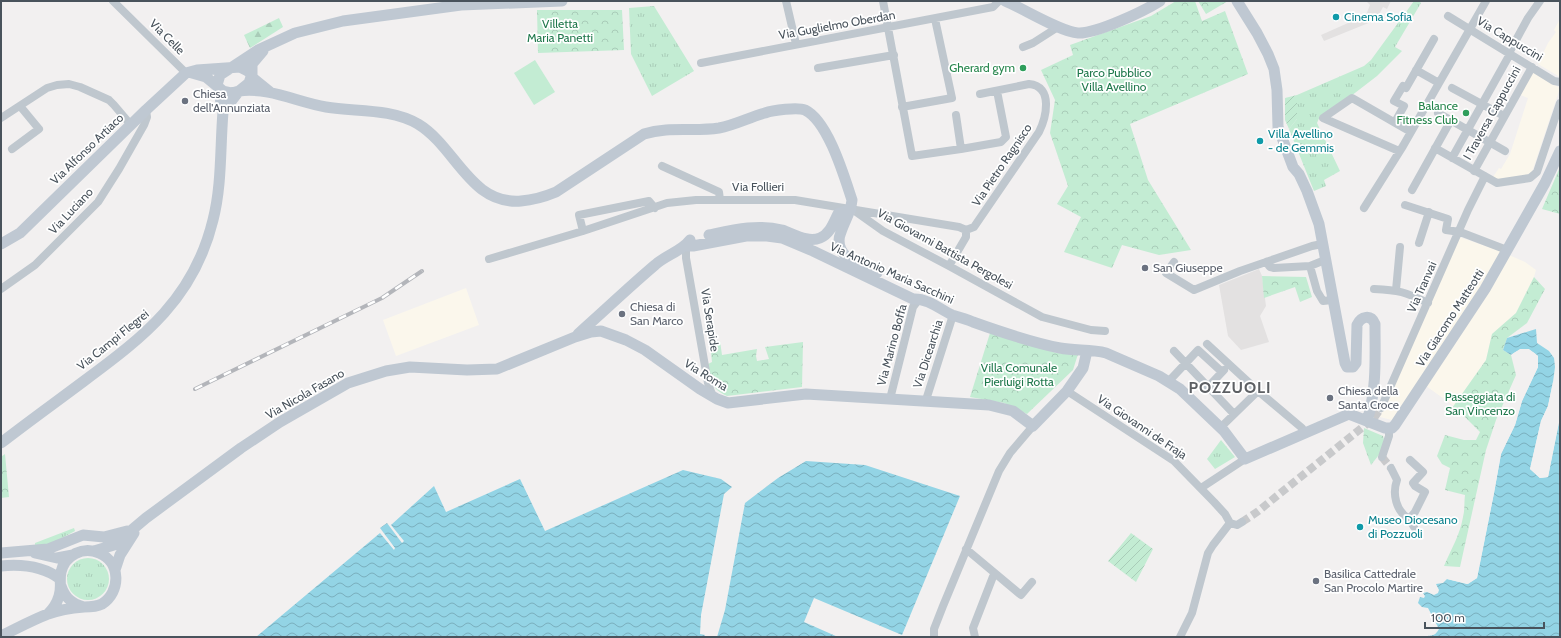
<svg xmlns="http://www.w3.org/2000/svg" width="1561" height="638" font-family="Cabin,sans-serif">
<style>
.commercial{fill:#fbf7ec}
.education{fill:#e3e1e1}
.grass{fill:url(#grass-tufts)}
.forest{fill:url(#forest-firs)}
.park{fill:url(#park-crowns)}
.garden{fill:url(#garden-furrows)}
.pitch{fill:#c3ecd3}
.water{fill:url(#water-waves)}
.pier{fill:#f2f0f0}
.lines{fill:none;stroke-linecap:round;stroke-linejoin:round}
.street-tunnel{stroke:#c8c9cb;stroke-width:8;stroke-dasharray:8 4;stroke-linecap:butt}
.street{stroke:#bfc7ce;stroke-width:8}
.secondary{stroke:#bfc8d2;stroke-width:11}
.rail-casing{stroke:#b3b5ba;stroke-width:4}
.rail{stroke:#fff;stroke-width:2.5;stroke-dasharray:8;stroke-linecap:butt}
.culture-dot{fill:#0f9aa8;stroke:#fff;stroke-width:1.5}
.leisure-dot{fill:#2e9e5b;stroke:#fff;stroke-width:1.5}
.worship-dot{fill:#6b7280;stroke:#fff;stroke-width:1.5}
.labels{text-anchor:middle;stroke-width:3.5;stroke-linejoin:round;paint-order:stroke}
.culture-label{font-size:12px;fill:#0d838f;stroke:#fff;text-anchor:start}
.park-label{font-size:12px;fill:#1f784c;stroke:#fff}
.street-label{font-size:12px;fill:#49535c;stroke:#fff}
.leisure-label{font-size:12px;fill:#27864d;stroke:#fff;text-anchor:end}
.worship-label{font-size:12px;fill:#5b616d;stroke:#fff;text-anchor:start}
.district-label{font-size:16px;font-weight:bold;letter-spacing:1px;fill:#5d6064;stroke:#fff}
</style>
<defs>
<pattern id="grass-tufts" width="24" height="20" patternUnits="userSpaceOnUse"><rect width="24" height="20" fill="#c3ecd3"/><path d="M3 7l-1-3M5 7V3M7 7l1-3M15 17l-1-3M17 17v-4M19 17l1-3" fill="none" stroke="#a9ccb8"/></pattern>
<pattern id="forest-firs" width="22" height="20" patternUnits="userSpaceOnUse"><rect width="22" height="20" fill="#c3ecd3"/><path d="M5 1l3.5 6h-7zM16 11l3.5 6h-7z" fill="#a9ccb8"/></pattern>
<pattern id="park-crowns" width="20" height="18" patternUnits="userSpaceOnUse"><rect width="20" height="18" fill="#c3ecd3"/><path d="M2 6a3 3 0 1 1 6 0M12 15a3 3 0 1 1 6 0" fill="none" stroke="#a9ccb8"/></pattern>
<pattern id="garden-furrows" width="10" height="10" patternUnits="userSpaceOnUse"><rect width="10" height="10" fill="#c3ecd3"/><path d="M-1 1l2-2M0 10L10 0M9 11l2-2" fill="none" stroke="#a9ccb8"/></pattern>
<pattern id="water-waves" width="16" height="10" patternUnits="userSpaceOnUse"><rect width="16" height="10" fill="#93d4e5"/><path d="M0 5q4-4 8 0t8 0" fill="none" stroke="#7aafbd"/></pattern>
</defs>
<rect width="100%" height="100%" fill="#f2f0f0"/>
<!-- commercial -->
<path class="commercial" d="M1560 19V77L1538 64 1548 43 1556 32 1554 30Z
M1531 71 1560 88 1532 172 1525 176 1499 180 1493 177 1499 168 1501 169 1510 154 1528 98 1518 94Z
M1459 237 1500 251 1525 262 1536 270 1534 277 1516 313 1492 334 1486 360 1454 406 1419 381 1392 420 1380 417Z
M466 288 479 325 396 356 383 320Z"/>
<!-- education -->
<path class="education" d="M1366 1H1391L1387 9 1383 7 1376 20 1324 41 1321 35 1366 15 1370 5Z
M1259 269 1262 276 1266 306 1260 316 1269 342 1241 350 1228 336 1219 285Z"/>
<!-- grass -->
<path class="grass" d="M1414 1H1419L1421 3 1395 47 1402 51 1377 76 1351 96 1320 116 1317 123 1340 171 1324 180 1326 186 1314 191 1289 129 1297 119V95L1364 66 1371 60Z
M654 6 694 71 652 96 631 54 629 8Z
M1221 440 1235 457 1215 469 1207 459Z
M74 528 75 531 51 544 35 546V543Z
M67 579a21 21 0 1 1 42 0a21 21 0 1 1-42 0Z"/>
<!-- forest -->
<path class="forest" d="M279 18 283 27 250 48 244 35Z"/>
<!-- park -->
<path class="park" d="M1176 1H1195L1202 21 1225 11 1248 74 1130 124 1148 180 1191 250 1159 255 1122 245 1112 268 1064 252 1081 217 1057 204 1068 186 1050 133 1055 100 1041 70 1073 55 1070 45 1151 16Z
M1198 1H1228L1206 14Z
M537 10H622L624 50 538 53Z
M1560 167V214L1542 209Z
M1262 276 1306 277 1312 297 1300 302 1295 287 1264 298Z
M1534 277 1545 289 1527 323 1507 338 1503 350 1511 355 1516 375 1496 420 1486 450 1460 567 1444 566C1451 549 1460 535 1463 517 1465 509 1464 502 1465 495L1445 490 1450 468 1442 464 1437 456 1445 435 1464 440H1476L1480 432 1464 416 1452 408 1486 360 1492 334 1516 313Z
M990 333 1057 353 1078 354 1073 370 1027 414 1004 403 970 397Z
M720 341 722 355 757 349 756 356 757 361 769 359 765 347 803 342 802 387 727 396C710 388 711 381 708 364L712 362 710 343Z
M1364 428 1383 436C1387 447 1377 457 1371 465L1363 443Z
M5 454 9 497 1 498V457Z"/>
<!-- garden -->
<path class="garden" d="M1297 95V119L1289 129 1285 120V98Z
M1131 533 1153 549 1136 582 1108 561Z"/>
<!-- pitch -->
<path class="pitch" d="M535 60 555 92 534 105 514 73Z"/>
<!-- water -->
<path class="water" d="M1536 329 1537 343 1549 351 1554 358 1555 367 1553 382 1548 406 1541 421 1530 469 1540 478 1548 477 1560 417V637H1424C1431 634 1434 638 1439 629L1428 608 1422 607 1418 603 1420 597 1424 598 1425 596 1423 593 1427 592 1434 595 1438 593 1439 590 1436 584 1443 583 1447 579 1467 584 1477 578 1494 493 1501 454 1515 425 1522 401 1538 367V356C1527 347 1523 347 1511 355L1503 350 1507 338Z
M806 461 865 465 960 496 902 635 814 598 804 622 838 637H717L725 610 745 503 778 478Z
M683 470 721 479 732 487 724 494 701 615 700 634 705 635 704 637H256L380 533 394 550 395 548 380 528 387 523 402 543 404 541 391 525 434 486 446 512 520 479 545 531Z"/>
<!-- pier -->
<path class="pier" d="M1520 349H1529L1538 356V367L1522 401 1515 425 1501 454 1494 493 1477 578 1468 584 1447 579 1445 578 1467 582 1475 577 1492 493 1499 453 1514 425 1520 400 1536 366V357L1529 351H1521L1512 357 1511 355Z
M1556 381 1550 406 1543 422 1533 468 1540 476 1546 475 1558 417 1560 415V417L1548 477 1540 478 1530 469 1541 421 1548 406 1553 382Z"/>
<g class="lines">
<!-- street-tunnel -->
<path class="street-tunnel" d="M1382 457 1391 468
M1242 522 1257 512 1374 418 1381 408"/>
<!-- street -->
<path class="street" d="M113 1 186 73
M786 1 796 44
M883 1 912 156 961 149 1001 142 1006 137 997 91
M1448 16 1554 81 1560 82
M1023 47 1033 43 1058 27
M1509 53 1528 18 1540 1
M701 63 993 7 999 1
M818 68 894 55
M1416 70 1439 83
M1452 88 1504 116
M902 107 952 98 935 19
M1438 113 1505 151
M956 115 961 149
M1 118 47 88 57 85 69 84 80 87 109 100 114 105 131 125
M1395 122 1404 106 1394 101 1403 86 1406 88 1434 39
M1435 148 1497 183 1530 178 1537 172 1560 103
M12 149 39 129 20 106
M1399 151 1323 118 1352 98 1411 132
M1452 158 1510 54
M662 166 719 192 720 200
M1474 171 1532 67
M1412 190 1451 120
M1405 205 1448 219 1446 230 1460 232 1507 250
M655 208 649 201 579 215 583 231 667 203 696 200H795L959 227 966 230
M1364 208 1403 146 1486 1
M852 209 883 231 949 266 1042 317 1091 330 1105 331
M966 230 974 227 1039 132C1046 118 1054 86 1029 84L980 94
M1419 243 1429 212
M686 246V258L708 383 713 397
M489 259 583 231
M1174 262 1166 273 1194 290 1240 271 1312 246 1322 244
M1266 262 1270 267 1274 268 1310 266 1317 291 1323 301 1332 300
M949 266 966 237V230
M1310 266 1325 260
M1 289 35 265 98 202 119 169 144 125 147 117 146 110
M1374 289C1399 290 1405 292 1428 303
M1396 290 1400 247
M1207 344 1258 391 1302 428 1305 433
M1174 351 1234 414
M1169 381 1198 350 1222 372
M1208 387 1224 370
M1067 391 1174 461 1214 502 1225 514 1230 523
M890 399 913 307 919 299
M926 400 953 315
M1381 408 1468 210 1485 176
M1220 428 1258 391
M1382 457 1389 436V429
M1410 460 1423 472 1413 483 1415 486 1425 492 1415 512 1409 519 1414 527
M1391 468 1397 480C1392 494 1396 511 1409 519
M1201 488 1245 459
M1230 523 1237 525 1242 522
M966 549 1021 595 1032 582
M934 637V629L943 606 999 471 1010 453 1033 426
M975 637 973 628 994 574
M1180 637 1192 613 1208 553 1213 545 1230 523"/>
<!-- secondary -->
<path class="secondary" d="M1005 1C1024 9 1061 32 1078 33 1096 34 1144 11 1160 1
M1237 1 1257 33 1268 54 1274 69 1277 90 1278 127 1293 167 1299 174 1307 191 1319 224 1345 363 1347 367H1353L1356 363 1357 325C1361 316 1371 314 1375 324 1375 357 1377 389 1367 421
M192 73 206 77 223 91 232 93 239 91 249 83 252 74V64L263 51
M239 91C269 87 297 102 326 107 356 112 390 108 418 124 456 147 470 205 521 201 534 200 544 197 556 192L644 134C669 126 694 132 719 128 735 125 750 117 765 113 773 110 798 107 805 110 828 121 844 176 852 200 851 212 845 220 841 232 831 256 860 265 877 273
M223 112 239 91
M709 235C733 230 757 224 782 230 794 234 808 243 820 238 830 234 834 222 838 214L851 209
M1 244 20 233 146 110 186 73 197 70 240 67 248 71 254 79 270 92
M686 246H693L746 236H767L782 238 813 251 913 299C927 298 940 309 952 315 959 317 966 319 973 322 1001 332 1030 342 1060 348 1075 351 1091 349 1106 353L1159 376 1180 389 1224 431 1245 459 1349 414 1385 428H1392L1395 425 1485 289 1545 183 1560 151
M578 334C604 311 629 287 655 265 666 255 682 251 690 240
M1 443C28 422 56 402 84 381 145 336 194 298 213 220 222 185 220 148 223 112L221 107 220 92 217 85 220 75 258 50 295 33 343 21 461 5 562 1
M94 551 114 545 146 518 241 448 280 422 348 383 386 371 410 367 467 370 497 369 575 337 591 332 601 331 626 340 645 350 700 389 717 399 728 403 806 394 989 405 1013 411 1033 426 1067 391 1083 368 1087 351
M1 553 48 549 83 535 104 537 127 531
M35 553 57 558 73 555
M1 566C22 564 43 566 60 579
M115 570 120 555 134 533
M61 586C65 598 72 604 84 607
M1 636C16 629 32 620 48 614 59 610 72 608 84 607 90 607 96 607 102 604 121 592 121 562 99 553 83 546 65 555 61 572 59 580 62 588 59 596 57 603 53 609 48 614"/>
<defs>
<path id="rail" d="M195 389 382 298 422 271"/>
</defs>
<!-- rail casing -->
<use href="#rail" class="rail-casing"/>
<!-- rail -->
<use href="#rail" class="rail"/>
</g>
<!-- markers -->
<g class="culture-dot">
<circle cx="1336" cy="17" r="4"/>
<circle cx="1260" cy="141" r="4"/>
<circle cx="1360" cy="527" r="4"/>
</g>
<g class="leisure-dot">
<circle cx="1023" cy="68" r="4"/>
<circle cx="1466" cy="113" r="4"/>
</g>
<g class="worship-dot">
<circle cx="185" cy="101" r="4"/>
<circle cx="1145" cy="268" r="4"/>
<circle cx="622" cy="314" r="4"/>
<circle cx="1330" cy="398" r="4"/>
<circle cx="1316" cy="581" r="4"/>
</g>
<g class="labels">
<!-- culture labels -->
<g class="culture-label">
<text x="1344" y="21">Cinema Sofia</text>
<text x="1268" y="138">Villa Avellino<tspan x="1268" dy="14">- de Gemmis</tspan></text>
<text x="1368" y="524">Museo Diocesano<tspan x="1368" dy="14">di Pozzuoli</tspan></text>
</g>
<!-- park labels -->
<g class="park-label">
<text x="560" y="28">Villetta<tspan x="560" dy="14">Maria Panetti</tspan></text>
<text x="1114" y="77">Parco Pubblico<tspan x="1114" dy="14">Villa Avellino</tspan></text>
<text x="1019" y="372">Villa Comunale<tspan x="1019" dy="14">Pierluigi Rotta</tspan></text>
<text x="1480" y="401">Passeggiata di<tspan x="1480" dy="14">San Vincenzo</tspan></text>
</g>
<!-- street labels -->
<g class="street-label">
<text transform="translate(837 25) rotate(-10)" y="4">Via Guglielmo Oberdan</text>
<text transform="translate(167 37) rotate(45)" y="4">Via Celle</text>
<text transform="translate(1510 39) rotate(31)" y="4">Via Cappuccini</text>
<text transform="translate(1492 113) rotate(-61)" y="4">I Traversa Cappuccini</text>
<text transform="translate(87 149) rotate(-44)" y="4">Via Alfonso Artiaco</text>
<text transform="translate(1002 165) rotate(-56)" y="4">Via Pietro Ragnisco</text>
<text x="758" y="191">Via Follieri</text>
<text transform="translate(71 211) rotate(-47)" y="4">Via Luciano</text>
<text transform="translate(945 249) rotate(29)" y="4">Via Giovanni Battista Pergolesi</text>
<text transform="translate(892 273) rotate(24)" y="4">Via Antonio Maria Sacchini</text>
<text transform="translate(1422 287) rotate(-66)" y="4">Via Tranvai</text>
<text transform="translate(1450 318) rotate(-57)" y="4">Via Giacomo Matteotti</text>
<text transform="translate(710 320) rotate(81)" y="4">Via Serapide</text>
<text transform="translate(113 340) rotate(-39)" y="4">Via Campi Flegrei</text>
<text transform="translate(892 345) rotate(-75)" y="4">Via Marino Boffa</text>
<text transform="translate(928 354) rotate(-72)" y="4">Via Dicearchia</text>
<text transform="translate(706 375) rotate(32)" y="4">Via Roma</text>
<text transform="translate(305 394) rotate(-30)" y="4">Via Nicola Fasano</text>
<text transform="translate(1142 427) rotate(34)" y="4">Via Giovanni de Fraja</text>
</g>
<!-- leisure labels -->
<g class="leisure-label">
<text x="1015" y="72">Gherard gym</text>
<text x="1458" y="110">Balance<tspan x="1458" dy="14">Fitness Club</tspan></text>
</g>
<!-- worship labels -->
<g class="worship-label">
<text x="193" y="98">Chiesa<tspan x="193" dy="14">dell'Annunziata</tspan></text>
<text x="1153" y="272">San Giuseppe</text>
<text x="630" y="311">Chiesa di<tspan x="630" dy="14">San Marco</tspan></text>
<text x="1338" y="395">Chiesa della<tspan x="1338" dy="14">Santa Croce</tspan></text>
<text x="1324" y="578">Basilica Cattedrale<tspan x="1324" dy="14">San Procolo Martire</tspan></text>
</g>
<!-- district labels -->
<g class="district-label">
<text x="1230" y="393">POZZUOLI</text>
</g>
</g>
<!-- border -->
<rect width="1561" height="638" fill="none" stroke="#49535c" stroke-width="4"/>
<!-- scale -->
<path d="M1425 622v6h119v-6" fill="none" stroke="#49535c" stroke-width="2"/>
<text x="1431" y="622" font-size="12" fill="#49535c" stroke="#ffffff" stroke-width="3" paint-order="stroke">100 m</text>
</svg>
